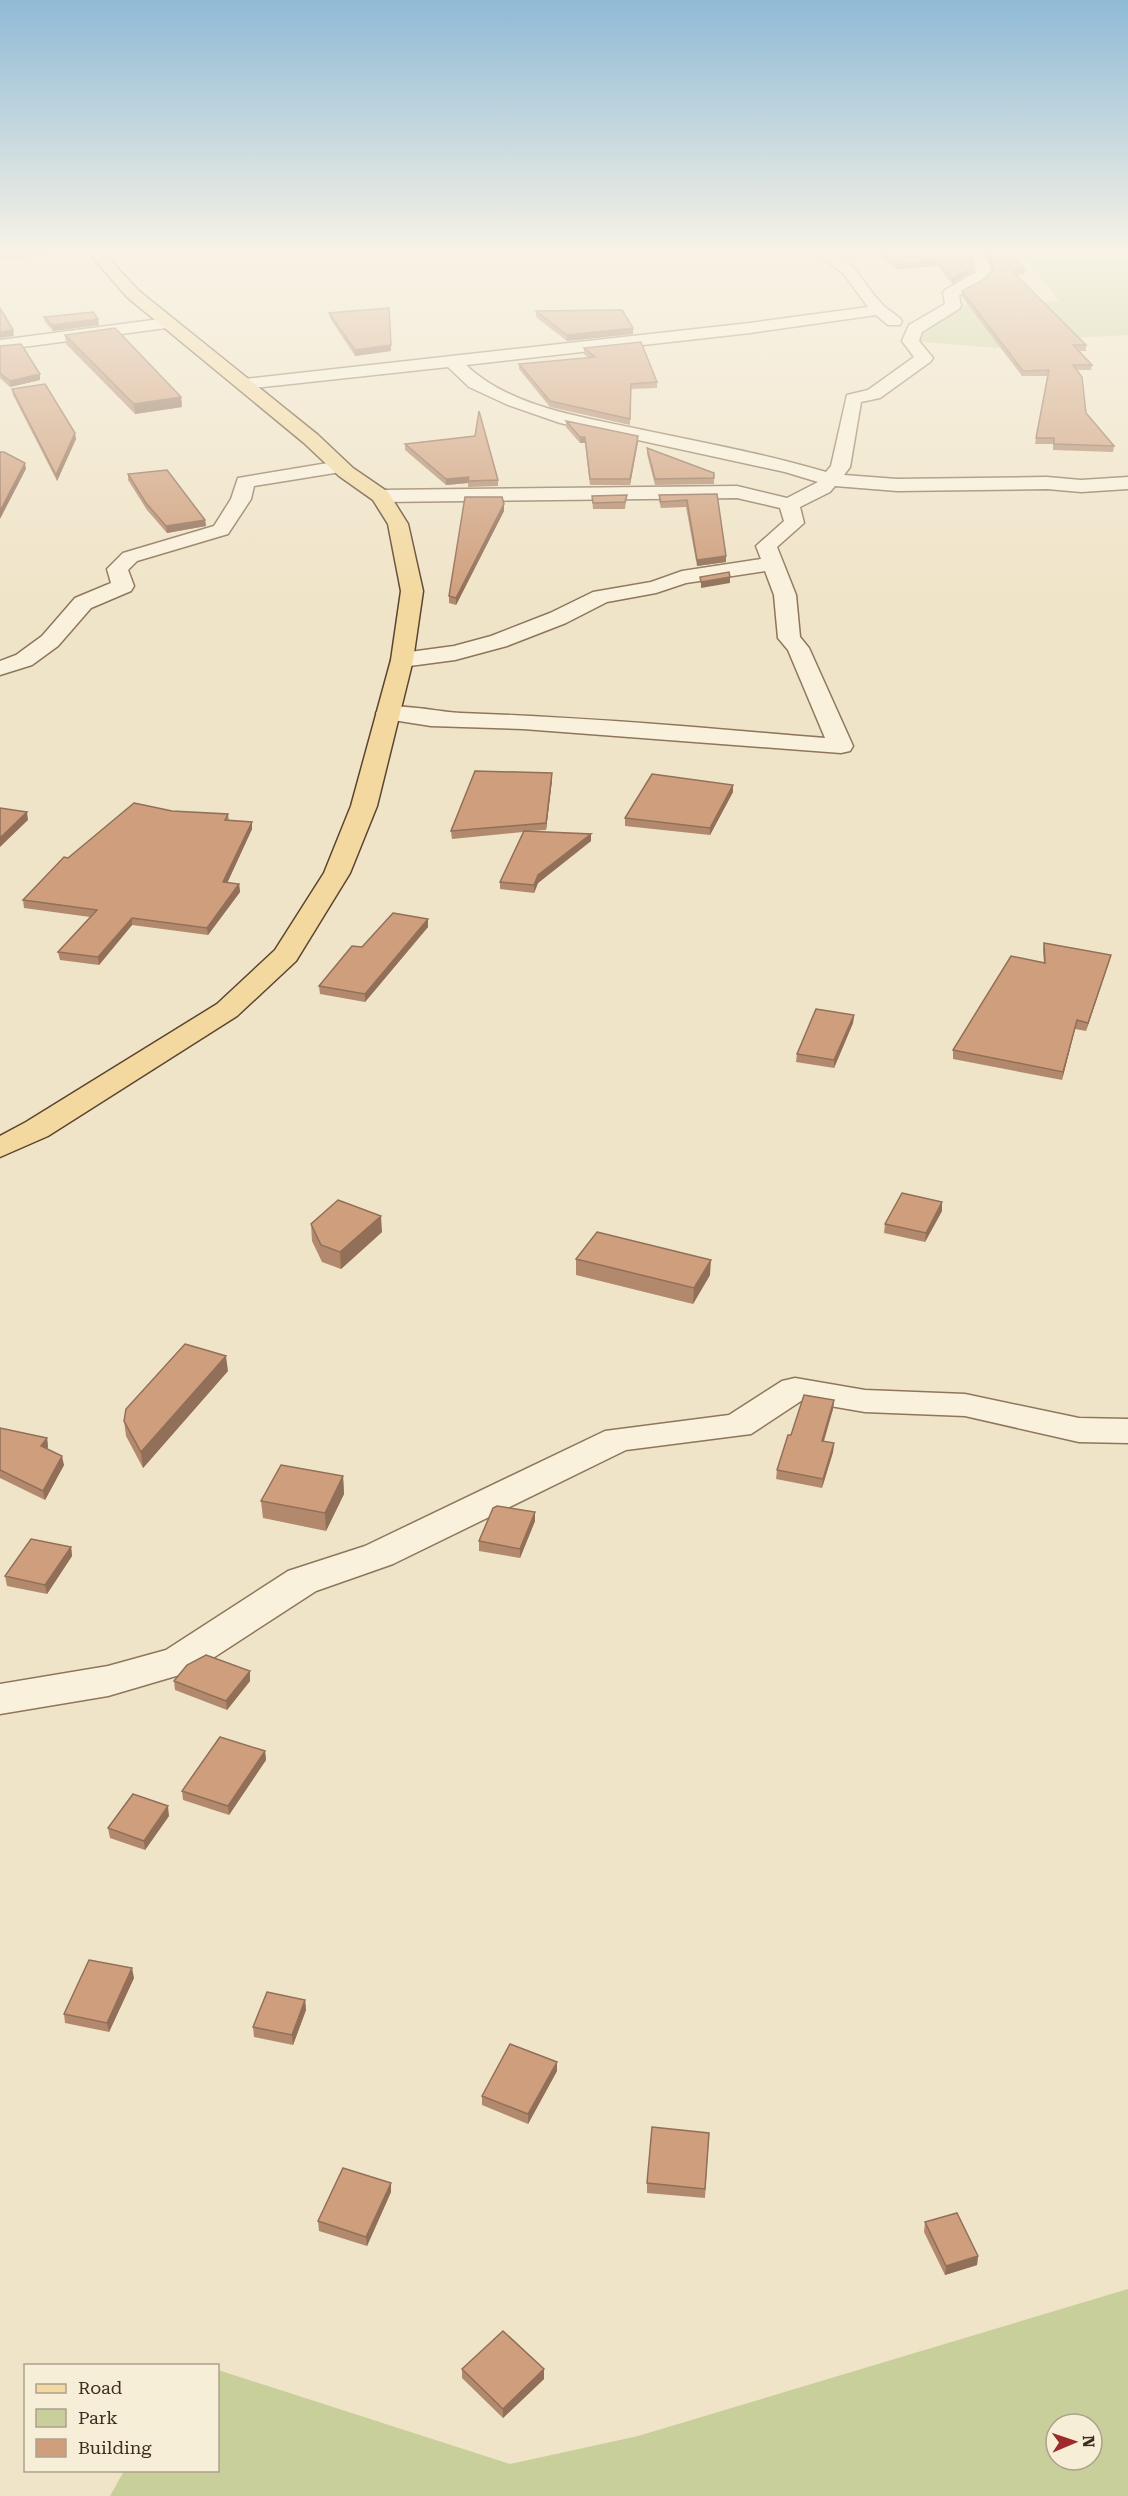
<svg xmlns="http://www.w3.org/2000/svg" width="1128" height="2496" font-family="'Roboto Serif',serif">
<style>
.green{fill:#c9cf9b;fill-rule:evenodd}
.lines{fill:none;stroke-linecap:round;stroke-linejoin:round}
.minor-casing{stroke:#8d765c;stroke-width:3}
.major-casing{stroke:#5b4430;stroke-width:3}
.minor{fill:#faf1dc;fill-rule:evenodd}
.major{fill:#f3d9a0;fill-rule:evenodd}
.wall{fill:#b2896c}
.shaded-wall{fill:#916f58}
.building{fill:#cf9f7d;stroke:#916f58;stroke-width:1.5}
</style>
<rect width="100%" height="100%" fill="#f0e4c8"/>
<!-- green -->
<path class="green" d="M976 250H1128V335L1047 339 998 348 910 341 953 306 1059 301 1021 252H977Z
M1128 2289V2496H110L124 2471 218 2470V2370L510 2464 638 2436ZM1056 2424H1092V2460H1056Z"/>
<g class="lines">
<defs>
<path id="minor" d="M811 250C853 250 859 281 884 306 890 312 898 315 902 321L900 325H888L876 315 750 333 466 365C511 408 584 417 643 430 704 443 766 454 826 472L831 466 847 395 868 390 914 357 902 341 909 325 945 304 943 293 945 290 976 272 969 250H983L992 273C983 284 972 289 959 295L961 306 959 309 922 332 919 341 933 358 930 362 880 398 861 402 850 467 844 475 897 479 1047 477 1081 480 1128 477V489L1081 492 1047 489 897 491 835 486 830 492 800 507 804 523 777 547 796 595 800 637 809 648 853 746 850 751 841 753 523 729 431 726 380 718 376 713 380 708C399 703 439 712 461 713 583 717 704 728 825 738L788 650 778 638 774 595 765 571 686 583 656 593 607 602 566 623 507 646 455 660 402 667 394 665 391 660 394 655 402 653 454 646 491 636 550 613 593 592 651 582 682 571 761 559 756 546 784 521 780 508 737 498 381 502 371 496 381 490 737 486 787 498 818 482 785 472 560 423 508 405 469 387 448 367 244 389 235 384 244 379 750 323 868 307 843 273Z
M168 318 176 323 174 327 0 350V340Z
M340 461 347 463 350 467 347 471 254 486 251 499 228 534 137 561 128 570 134 586 131 591 91 608 58 646 32 665 0 675V661L16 655 42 636 75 598 111 583 107 569 123 553 214 526 231 499 238 478Z
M795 1378 865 1390 965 1394 1079 1418 1128 1419V1443L1079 1442 965 1416 865 1412 801 1401 751 1434 626 1450 393 1564 316 1591 193 1671 108 1696 0 1714V1684L108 1666 166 1650 288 1571 365 1546 605 1431 729 1415 782 1381Z"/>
<path id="major" d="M86 250H101L139 291 318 435 353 468 388 492 408 524 423 591 413 660 377 806 350 873 296 961 237 1016 48 1136 0 1157V1136L26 1122 217 1004 275 950 324 873 351 806 391 660 401 591 388 524 373 500 339 476 304 443 127 297Z"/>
</defs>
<!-- minor casing -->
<use href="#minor" class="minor-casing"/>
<!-- major casing -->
<use href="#major" class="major-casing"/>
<!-- minor -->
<use href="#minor" class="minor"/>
<!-- major -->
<use href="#major" class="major"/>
</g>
<!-- wall -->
<path class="wall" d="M869 250H969L974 266 973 271 952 284 938 266 897 269Z
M985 250H1005L1025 269 1024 275H1016L1086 345V351H1079L1092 365 1091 370H1077L1086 413 1114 446 1113 452 1053 450V444H1035L1047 376H1022L962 297V291L983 280 992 271Z
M536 311 633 334 567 341 536 317Z
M329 313 391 351 355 356 330 318Z
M44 317 99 325 53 331 45 322Z
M65 335 181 397 182 407 135 414 66 344Z
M0 346 40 374V380L10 387 0 378Z
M584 348 657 382V388L630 389V425L550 407 519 369V364L588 358 584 354Z
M12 389 76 439 57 481 13 395Z
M566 421 638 436V442L630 485H590L585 443H580L566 427Z
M475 436 498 480V486L468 487V483L446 485 405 450V444Z
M647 448 714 478V484L655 485 647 454Z
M128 474 205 520 206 526 167 533 147 510 128 480Z
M717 494 726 556V562L697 566 686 507 661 508 659 501V495Z
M627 495 625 509H593L592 496Z
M504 504V511L456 605 449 603V596Z
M552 773V780L546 830 531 831 591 841 538 883 534 893 500 889V882L523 832 452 839 451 831Z
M733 792 710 835 625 826V818Z
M172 811 228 814 229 821 252 829 227 883 239 884 240 892 208 935 132 925 99 965 60 960 58 952 90 917 24 908 23 900 68 858Z
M428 919V927L365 1002 320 994 319 986 362 947Z
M1044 943 1109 962 1086 1031 1075 1029 1062 1080 953 1059V1050L1044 963 1043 951Z
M854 1015 853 1023 834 1068 796 1062 797 1054Z
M942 1211 925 1242 884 1233 885 1224Z
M311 1224 382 1232 341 1269 322 1262 312 1241Z
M576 1259 710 1275 693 1304 576 1275Z
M228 1371 143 1468 126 1436 124 1421Z
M834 1400 833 1409 824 1441 834 1443 833 1452 822 1488 776 1479 777 1470 791 1435Z
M0 1428 47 1438 48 1447 47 1449 64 1465 45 1500 0 1478Z
M343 1476 344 1494 326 1531 263 1518 261 1501Z
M535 1512V1521L520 1558 479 1551V1541Z
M71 1547 72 1556 47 1594 7 1586 5 1576Z
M174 1681H250L227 1710 175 1690Z
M265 1751 266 1760 229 1815 183 1800 182 1791Z
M169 1816 145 1850 110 1838 108 1828Z
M134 1978 109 2032 65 2023 64 2014Z
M305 2000 306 2010 293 2045 254 2037 253 2027Z
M557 2071 528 2124 482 2105V2096Z
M709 2133 705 2198 647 2193V2183Z
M391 2183V2192L367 2246 319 2231 318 2221Z
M925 2222 978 2256 977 2265 945 2275 924 2232Z
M462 2369 544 2379 503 2418 462 2378Z"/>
<!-- shaded-wall -->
<path class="shaded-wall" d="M44 250H58V254L0 260V254Z
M938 261V266L897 269V264Z
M974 266 973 271 952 284V278Z
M98 319 99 325 53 331 52 325Z
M633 328V334L567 341V335Z
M13 330 14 336 0 338V332Z
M391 345V351L355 356V350Z
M40 374V380L10 387V381Z
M181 397 182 407 135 414 134 404Z
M75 433 76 439 57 481 56 475Z
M638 436V442L630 485V479Z
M580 437H585V443H580Z
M25 463 26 469 0 519V511Z
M469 477 468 483 446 485V479Z
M504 504V511L456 605V598Z
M205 520 206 526 167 533 166 526Z
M726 556V562L697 566V560Z
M730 577V583L701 588V582Z
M552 773V780L546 830V823Z
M733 785V792L710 835V828Z
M27 812 28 820 0 847V838Z
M252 822V829L224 890 223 882Z
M591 834V841L538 883 534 893V885L538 875Z
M239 884 240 892 208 935 207 928Z
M132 918V925L99 965 98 957Z
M428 919V927L365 1002V994Z
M1111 955 1109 962 1086 1031 1088 1023Z
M854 1015 853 1023 834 1068V1060Z
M1077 1020 1075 1029 1062 1080 1063 1072Z
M942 1202V1211L925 1242 926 1233Z
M381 1216 382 1232 341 1269 340 1252Z
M711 1260 710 1275 693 1304 694 1288Z
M226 1356 228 1371 143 1468 141 1452Z
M834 1400 833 1409 821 1450 822 1441Z
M47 1438 48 1447 42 1455 41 1446Z
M834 1443 833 1452 822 1488 823 1479Z
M62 1456 64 1465 45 1500 43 1491Z
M343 1476 344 1494 326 1531 325 1513Z
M535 1512V1521L520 1558V1549Z
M71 1547 72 1556 47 1594 45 1585Z
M250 1671V1681L227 1710 226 1701Z
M265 1751 266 1760 229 1815 228 1806Z
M168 1806 169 1816 145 1850 144 1841Z
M132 1968 134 1978 109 2032 107 2023Z
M305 2000 306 2010 293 2045 292 2035Z
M557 2062V2071L528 2124V2114Z
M391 2183V2192L367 2246 366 2237Z
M978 2256 977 2265 945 2275 946 2266Z
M544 2369V2379L503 2418V2409Z"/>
<!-- building -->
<path class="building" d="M0 250H44L0 254Z
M876 250H969L974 266 952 278 938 261 897 264Z
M987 250H1005L1025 269 1011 270 1086 345H1073L1092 365H1073L1082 377 1086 413 1114 446 1054 444V438H1036L1049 370 1023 371 962 291 983 280 994 269Z
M0 308 13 330 0 332Z
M389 308 391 345 355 350 329 313Z
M622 310 633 328 567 335 536 311Z
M93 312 98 319 52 325 44 317Z
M115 328 181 397 134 404 65 335Z
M641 342 657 382 631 384 630 419 550 401 519 364 595 357 584 348Z
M21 344 40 374 10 381 0 373V346Z
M45 384 75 433 56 475 12 389Z
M479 411 498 480 468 481 469 477 446 479 405 444 475 436Z
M566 421 638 436 630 479H590L585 437H580Z
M647 448 714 473V478L655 479Z
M0 452H4L25 463 0 511Z
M167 470 205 520 166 526 146 503 128 474Z
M717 494 726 556 697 560 687 500 661 502 659 495Z
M627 495 625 502 593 503 592 496Z
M465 497H502L504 504 456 598 449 596Z
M729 572 730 577 701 582 700 577Z
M475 771 552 773 546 823 451 831Z
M652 774 733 785 710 828 625 818Z
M134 803 172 811 228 814 225 820 252 822 223 882 239 884 207 928 132 918 98 957 58 952 97 910 23 900 64 857 68 858Z
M0 808 27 812 0 838Z
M524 831 591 834 538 875 534 885 500 882Z
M393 913 428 919 365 994 319 986 352 946 362 947Z
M1044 943 1111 955 1088 1023 1077 1020 1063 1072 953 1050 1011 956 1045 963Z
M816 1009 854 1015 834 1060 797 1054Z
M902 1193 942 1202 926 1233 885 1224Z
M338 1200 381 1216 340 1252 321 1245 311 1224Z
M597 1232 711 1260 694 1288 576 1259Z
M185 1344 226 1356 141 1452 124 1421 126 1409Z
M804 1395 834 1400 822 1441 834 1443 823 1479 777 1470 788 1435H791Z
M0 1428 47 1438 41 1446 62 1456 43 1491 0 1470Z
M281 1465 343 1476 325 1513 261 1501Z
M497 1506 535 1512 520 1549 479 1541 493 1508Z
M31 1539 71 1547 45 1585 5 1576Z
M206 1655 250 1671 226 1701 174 1681 187 1665Z
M220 1737 265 1751 228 1806 182 1791Z
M133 1794 168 1806 144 1841 108 1828Z
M89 1960 132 1968 107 2023 64 2014Z
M267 1992 305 2000 292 2035 253 2027Z
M510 2044 557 2062 528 2114 482 2096Z
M652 2127 709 2133 705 2189 647 2183Z
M343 2168 391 2183 366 2237 318 2221Z
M957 2213 978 2256 946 2266 925 2222Z
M503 2331 544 2369 503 2409 462 2369Z"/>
<!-- sky -->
<linearGradient id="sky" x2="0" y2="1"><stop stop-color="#8fbad6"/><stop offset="0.42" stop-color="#f8f3e6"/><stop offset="1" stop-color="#f8f3e6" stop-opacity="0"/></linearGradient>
<rect width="1128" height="599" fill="url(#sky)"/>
<!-- legend -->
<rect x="24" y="2364" width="195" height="108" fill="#f7eed8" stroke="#ada18e" stroke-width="1.5"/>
<rect x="36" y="2384" width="30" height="9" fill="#f3d9a0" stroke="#ada18e" stroke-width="1.5"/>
<text x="78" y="2394" font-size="18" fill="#3d2e20">Road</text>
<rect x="36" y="2409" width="30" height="18" fill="#c9cf9b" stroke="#ada18e" stroke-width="1.5"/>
<text x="78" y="2424" font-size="18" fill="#3d2e20">Park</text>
<rect x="36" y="2439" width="30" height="18" fill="#cf9f7d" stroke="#ada18e" stroke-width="1.5"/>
<text x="78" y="2454" font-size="18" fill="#3d2e20">Building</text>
<!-- north arrow -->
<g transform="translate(1074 2442) rotate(88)"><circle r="28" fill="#f7eed8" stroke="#ada18e" stroke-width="1.5"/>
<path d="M0-4.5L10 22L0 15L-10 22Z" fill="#9e2a2b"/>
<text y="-9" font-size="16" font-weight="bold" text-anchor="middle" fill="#3d2e20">N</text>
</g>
</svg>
